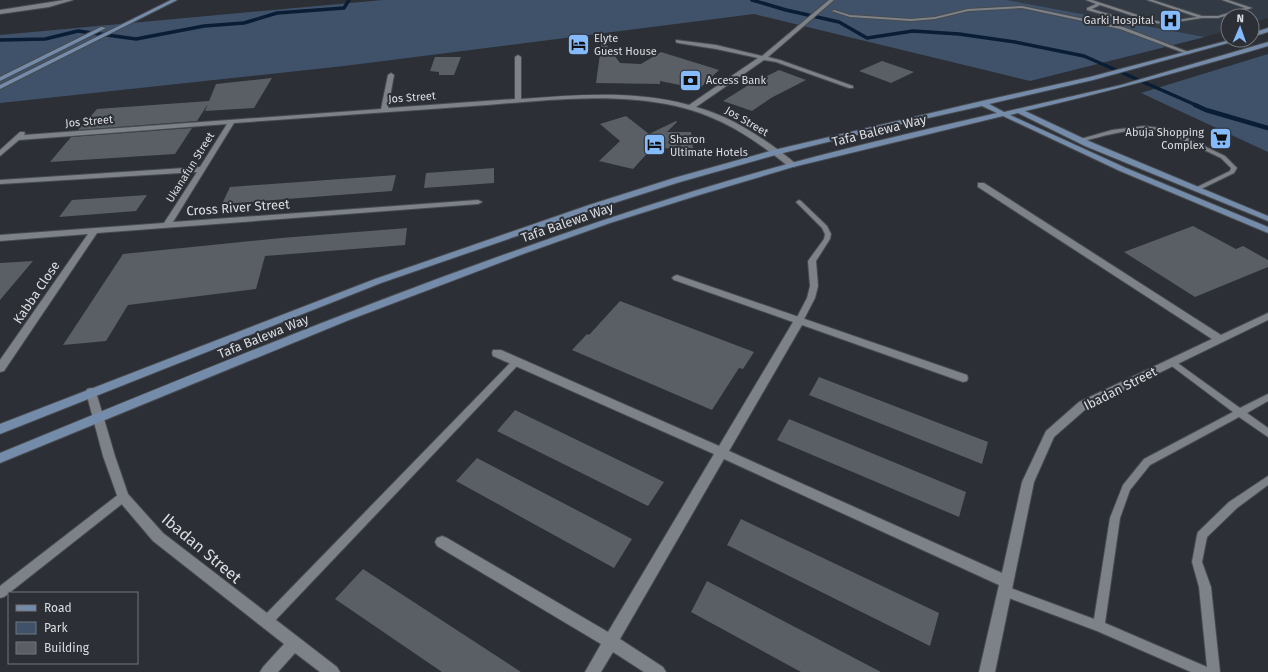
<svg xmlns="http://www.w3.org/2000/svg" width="1268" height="672" font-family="'Fira Sans',sans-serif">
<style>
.built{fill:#323a45}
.green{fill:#3f5269}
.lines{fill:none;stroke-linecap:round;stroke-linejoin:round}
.stream-far1{stroke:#091d35;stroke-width:3.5}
.stream{stroke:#091d35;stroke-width:4.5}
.building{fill:#5a5e65}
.lane-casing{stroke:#484b50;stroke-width:2}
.street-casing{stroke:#484b50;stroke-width:2}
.secondary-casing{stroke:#484b50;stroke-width:2}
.lane{fill:#7d8288;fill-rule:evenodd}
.street{fill:#7d8288;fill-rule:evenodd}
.secondary{fill:#748ca9;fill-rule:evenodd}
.labels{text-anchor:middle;stroke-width:4;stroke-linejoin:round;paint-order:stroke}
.far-poi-label{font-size:11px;fill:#dbdde1;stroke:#2c3036;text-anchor:start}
.far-street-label{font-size:11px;fill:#dbdde1;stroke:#2c3036}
.street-label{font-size:13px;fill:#dbdde1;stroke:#2c3036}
.near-street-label{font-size:16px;fill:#dbdde1;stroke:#2c3036}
</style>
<rect width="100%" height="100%" fill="#2c3036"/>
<!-- built -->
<path class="built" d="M1007 0H1268V18L1252 23V16H1228V30L1205 37Z"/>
<!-- green -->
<path class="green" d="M383 0H1007L1205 37 1030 81 754 14 344 66 0 103V35Z
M1268 54V152L1141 93Z"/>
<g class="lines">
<!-- stream-far1 -->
<path class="stream-far1" d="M752 0 786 10 839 22 867 38 913 31 959 34 1015 42 1084 56 1198 106
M0 40 45 39 78 31 136 39 204 26 244 23 277 13 344 8 349 0"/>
<!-- stream -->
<path class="stream" d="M1195 105 1206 110 1268 128"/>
</g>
<!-- building -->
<path class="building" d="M602 39 620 63 641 64 661 52 719 70 699 89 660 81V84L596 83Z
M435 57H461L454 75H439V72L430 71Z
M882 61 914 72 891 83 859 71Z
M779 70 806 80 771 98 752 111 723 101 747 86Z
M272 78 254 108 205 111 208 104 197 121 78 130 97 109 209 101 216 84Z
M626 116 649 134 676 121 677 122 667 132H691L693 149 652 148 633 169 599 161 620 141 600 124Z
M192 128 175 154 50 162 71 137Z
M494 168V183L424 188 426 173Z
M396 175 392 191 222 204 230 187Z
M147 195 136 211 59 217 72 200Z
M1193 226 1236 249 1243 246 1268 260V267L1195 297 1124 252Z
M407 228 405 245 265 256 256 289 128 305 106 341 63 345 123 254 281 238Z
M33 261 0 300V263Z
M620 301 754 352 743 369 739 368 712 410 572 350 587 334 589 335Z
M819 377 988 442 982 464 809 395Z
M515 410 664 482 648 506 497 431Z
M789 419 966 492 959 517 777 440Z
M477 458 632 539 614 568 456 481Z
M741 519 939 613 930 646 727 545Z
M363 569 521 672H442L335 599Z
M707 581 881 672H801L691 612Z"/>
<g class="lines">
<defs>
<path id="lane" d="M1086 0H1092L1156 21 1164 22 1197 17 1147 0H1153L1202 16H1218L1245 8 1222 0H1228L1252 8 1218 18H1202L1164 24 1154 23 1100 5 1092 9 1129 20 1146 21 1148 22 1146 23 1129 22 1087 10V8L1096 4Z
M1022 6 1123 27 1191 53 1187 54 1120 29 1022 8 968 11 935 19 911 21 850 17 832 11 834 10 850 15 911 19 935 17 968 9Z
M1144 126 1168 129 1225 156 1237 168 1234 173 1197 191 1195 190V188L1230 171 1231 168 1221 158 1164 131C1135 126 1108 135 1080 142L1077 140 1112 130Z
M799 200 801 201 827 226 831 234 830 239 816 261 818 286 815 298 802 323 799 324 795 321 807 298 810 286 808 261 824 239 825 234 822 228 796 202Z
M516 359 519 360 520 362 519 364 270 626 266 628 262 626 260 622 262 618 513 360Z
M1172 359 1240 408 1268 394V401L1247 413 1268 428V437L1239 417 1150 465 1130 490 1120 518 1105 623 1207 667 1199 587 1192 562 1197 535 1198 532 1229 502 1268 476V485L1237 508 1207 537 1202 562 1211 587 1220 672H1191L1097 631 1001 595 999 591 1001 587 1005 586 1094 619 1110 518 1123 485 1144 459 1233 412 1169 364 1168 362 1169 360Z
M123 493 127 494 128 497 127 500 4 597 0 598V586L119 494Z"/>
<path id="street" d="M64 0H73L49 7 0 14V10Z
M829 0H834L768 57 780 60 853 86V88H849L776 62 764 60 696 107C733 117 765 139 795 163V167H789C755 139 720 116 676 106 615 92 549 100 487 105 402 111 318 117 234 123L173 222 478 200 482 202 478 204 97 233 4 371 0 372V360L88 234 0 241V235L164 223 197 172 0 184V180L200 167 227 124 19 140 0 156V150L20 132H24L25 133 24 135 381 109 388 75 391 73 394 75 388 108 515 99V57L518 55 521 57V99C578 95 634 90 689 105L758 58 716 49 678 43 676 42V40L716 45 762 56Z
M978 183H984L1221 335 1268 313V320L1087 408 1054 437 1034 482 995 672H979L999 585 724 459 620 639 663 667 666 672H644L613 652 601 672H585L601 644 437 546 435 542 437 538 442 536 447 538 608 632 714 454 493 356 492 353 493 350H501L719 446 793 322 674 280 672 278 674 276 677 275 967 375 968 378 967 381 963 382 802 325 729 451 1002 573 1022 482 1046 431 1079 402 1212 339 978 187Z
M91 388 95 389 96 392 115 456 128 494 163 533 337 667 340 672H320L295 653 278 672H260L263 667 284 644 153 541 119 501 103 456 86 392 87 389Z"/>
<path id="secondary" d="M171 0H177L0 89V85Z
M101 27 106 28 0 81V77Z
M1268 28V32L1252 37V33Z
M1230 40H1239L1093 80 989 104 1004 112 1121 85 1268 42V46C1187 70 1107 92 1025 111L1091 142 1268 216V221L1085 146 1018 113 1010 115 1126 168 1268 227V233L1120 171 1003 116 793 167 699 195 610 223 523 254 349 320 0 463V453C229 359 458 264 694 191 794 160 896 136 997 113L982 106 897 125 779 154 680 182 595 209 381 283 0 434V424L375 279 589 205 674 178 774 150 982 101 1090 77Z"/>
</defs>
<!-- lane casing -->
<use href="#lane" class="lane-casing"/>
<!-- street casing -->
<use href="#street" class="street-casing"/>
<!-- secondary casing -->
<use href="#secondary" class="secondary-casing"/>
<!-- lane -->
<use href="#lane" class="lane"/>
<!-- street -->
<use href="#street" class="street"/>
<!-- secondary -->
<use href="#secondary" class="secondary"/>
</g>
<!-- icons -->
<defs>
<symbol id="hospital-square" viewBox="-11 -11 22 22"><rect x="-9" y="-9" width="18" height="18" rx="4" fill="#86bbfb" stroke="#2c3036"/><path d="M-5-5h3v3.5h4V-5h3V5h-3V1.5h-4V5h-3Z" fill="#111"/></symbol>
<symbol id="hotel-square" viewBox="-11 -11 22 22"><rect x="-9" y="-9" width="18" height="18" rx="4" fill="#86bbfb" stroke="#2c3036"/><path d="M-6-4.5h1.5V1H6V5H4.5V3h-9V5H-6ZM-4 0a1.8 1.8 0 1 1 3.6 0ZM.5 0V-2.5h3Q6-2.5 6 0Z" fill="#111"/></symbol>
<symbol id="bank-square" viewBox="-11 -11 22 22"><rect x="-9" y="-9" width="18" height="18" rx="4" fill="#86bbfb" stroke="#2c3036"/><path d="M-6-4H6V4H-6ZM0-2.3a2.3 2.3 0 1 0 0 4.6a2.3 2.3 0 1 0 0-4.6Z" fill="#111"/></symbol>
<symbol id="supermarket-square" viewBox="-11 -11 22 22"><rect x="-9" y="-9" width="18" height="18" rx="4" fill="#86bbfb" stroke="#2c3036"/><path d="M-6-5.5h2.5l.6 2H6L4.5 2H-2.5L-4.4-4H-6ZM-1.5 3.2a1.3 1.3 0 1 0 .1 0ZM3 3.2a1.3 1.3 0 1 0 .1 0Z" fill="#111"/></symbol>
</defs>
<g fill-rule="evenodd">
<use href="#hospital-square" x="1158" y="8" width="25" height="25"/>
<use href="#hotel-square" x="566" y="32" width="25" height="25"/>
<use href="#bank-square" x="678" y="68" width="25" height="25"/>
<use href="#supermarket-square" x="1208" y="126" width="25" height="25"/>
<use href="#hotel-square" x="642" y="132" width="25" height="25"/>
</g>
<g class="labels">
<!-- far-poi labels -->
<g class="far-poi-label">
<text x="1154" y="24" text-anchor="end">Garki Hospital</text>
<text x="594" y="42">Elyte<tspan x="594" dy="13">Guest House</tspan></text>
<text x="706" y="84">Access Bank</text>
<text x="1204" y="136" text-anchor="end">Abuja Shopping<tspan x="1204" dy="13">Complex</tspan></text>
<text x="670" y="143">Sharon<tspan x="670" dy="13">Ultimate Hotels</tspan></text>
</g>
<!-- far-street labels -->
<g class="far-street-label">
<text transform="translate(412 97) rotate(-4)" y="4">Jos Street</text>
<text transform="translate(89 121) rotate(-5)" y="4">Jos Street</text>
<text transform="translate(747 121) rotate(30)" y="4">Jos Street</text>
<text transform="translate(190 167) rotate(-58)" y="4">Ukanafun Street</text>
</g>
<!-- street labels -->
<g class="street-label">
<text transform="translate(879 130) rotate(-14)" y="5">Tafa Balewa Way</text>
<text transform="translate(238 207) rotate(-4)" y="5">Cross River Street</text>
<text transform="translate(567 222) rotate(-19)" y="5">Tafa Balewa Way</text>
<text transform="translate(36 292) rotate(-56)" y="5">Kabba Close</text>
<text transform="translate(263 336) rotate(-22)" y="5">Tafa Balewa Way</text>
<text transform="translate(1120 388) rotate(-27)" y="5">Ibadan Street</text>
</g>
<!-- near-street labels -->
<g class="near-street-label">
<text transform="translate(202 548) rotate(40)" y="6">Ibadan Street</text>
</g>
</g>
<!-- legend -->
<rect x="8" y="592" width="130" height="72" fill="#2c3036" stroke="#72757a"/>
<rect x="16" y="605" width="20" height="6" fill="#748ca9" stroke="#72757a"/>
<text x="44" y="612" font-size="12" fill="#dbdde1">Road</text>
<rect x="16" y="622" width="20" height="12" fill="#3f5269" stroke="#72757a"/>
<text x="44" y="632" font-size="12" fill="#dbdde1">Park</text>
<rect x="16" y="642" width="20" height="12" fill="#5a5e65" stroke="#72757a"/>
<text x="44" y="652" font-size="12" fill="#dbdde1">Building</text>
<!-- north arrow -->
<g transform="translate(1240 28) rotate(2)"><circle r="19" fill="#2c3036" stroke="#72757a"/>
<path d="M0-3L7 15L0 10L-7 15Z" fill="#86bbfb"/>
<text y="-6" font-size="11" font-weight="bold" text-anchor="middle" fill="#dbdde1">N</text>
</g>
</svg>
